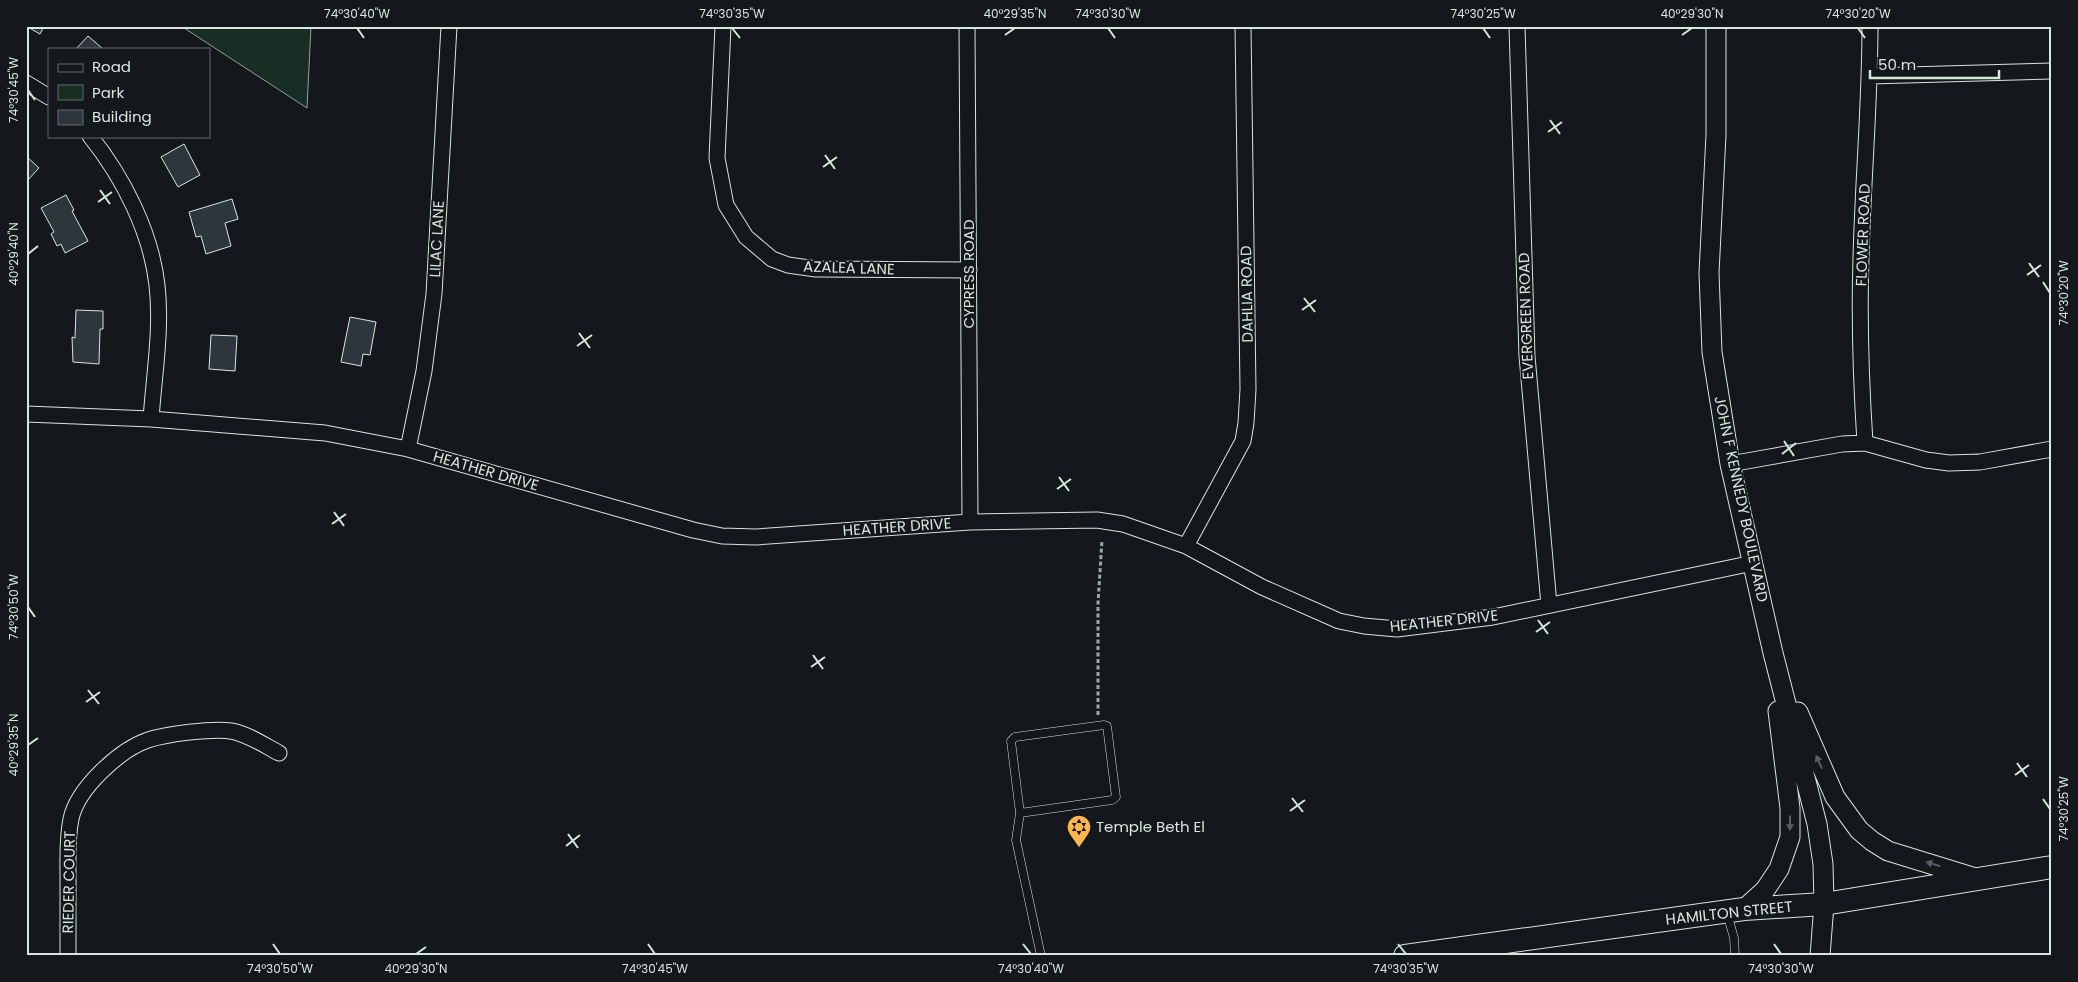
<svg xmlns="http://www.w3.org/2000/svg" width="2078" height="982" font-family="Poppins,sans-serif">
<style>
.green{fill:#1a2d24;stroke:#939e99}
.building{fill:#2c363c;stroke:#d8e6dc}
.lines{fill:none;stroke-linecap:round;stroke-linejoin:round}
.service-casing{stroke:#d8e6dc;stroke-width:9}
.minor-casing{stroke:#d8e6dc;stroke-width:17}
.tertiary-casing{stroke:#d8e6dc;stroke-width:21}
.secondary-casing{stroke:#d8e6dc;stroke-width:24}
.path{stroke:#9da8a2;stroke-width:3;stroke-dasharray:4 2.5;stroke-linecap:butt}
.service{stroke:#14181c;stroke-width:8}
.minor{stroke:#14181c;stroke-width:15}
.tertiary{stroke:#14181c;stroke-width:19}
.secondary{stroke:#14181c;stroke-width:22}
.oneway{fill:#59605f}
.ticks{fill:none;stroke:#d8e6dc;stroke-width:2}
.labels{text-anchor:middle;stroke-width:4;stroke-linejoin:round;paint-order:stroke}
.street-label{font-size:15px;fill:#d8e6dc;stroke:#14181c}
.poi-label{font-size:15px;fill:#d8e6dc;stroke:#14181c;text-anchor:start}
.neatline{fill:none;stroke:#d8e6dc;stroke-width:2}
.ticks-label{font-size:12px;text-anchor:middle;fill:#d8e6dc}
</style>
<rect width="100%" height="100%" fill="#14181c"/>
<!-- green -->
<path class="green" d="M181 26H311L307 108Z"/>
<!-- building -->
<path class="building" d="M26 26H44L40 34Z
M88 36 103 49H76Z
M184 144 200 175 178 187 161 157Z
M26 156 39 168 26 182Z
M66 195 74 210 72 211 88 241 65 253 61 244 57 246 51 234 54 232 41 208Z
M232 199 238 219 225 223 231 246 206 254 201 236 196 237 189 212Z
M76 310 103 311V329H100L99 364 73 362 72 337 75 338Z
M350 317 376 322 370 355 363 354 361 366 341 362Z
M211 335 237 336 235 371 209 369Z"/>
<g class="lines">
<defs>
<path id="service" d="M1020 813 1112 800 1116 797 1107 726 1104 725 1015 737 1011 741 1020 813 1016 840 1041 956
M1727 913 1734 938 1735 956"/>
<path id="minor" d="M723 26 717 158 726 205 746 237 772 259 788 265 816 269 969 270
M967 26 970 522
M1517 26 1527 356 1549 605
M1870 76 2052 71
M26 83 49 97
M90 136C123 177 151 232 157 285 162 329 154 375 151 419
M26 414 151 419 325 433 408 449 693 530 722 536 756 537 970 522 1097 520 1123 524 1186 546 1262 587 1339 621 1364 626 1397 629 1493 617 1753 563
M1865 443C1861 381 1859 319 1861 257 1863 180 1870 103 1870 26
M408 449 424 371 434 294 449 26
M1730 464 1842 444 1865 443 1926 460 1949 463 1980 462 2052 449
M1186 546 1243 441 1246 423 1248 389 1243 26
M68 956C68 929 68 903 68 876 68 857 67 838 71 819 77 789 119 750 148 740 166 734 213 728 231 731 248 734 264 745 279 753"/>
<path id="tertiary" d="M1716 26V135L1709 273 1712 352 1730 464 1773 653 1817 824 1823 864 1824 904 1820 956
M1798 712 1835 797 1859 830 1872 841 1888 851 1979 879
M1744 909 1765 890 1779 869 1790 837V808L1778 711"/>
<path id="secondary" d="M1405 956 1744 909 1824 904 2052 867"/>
</defs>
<!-- service casing -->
<use href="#service" class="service-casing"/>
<!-- minor casing -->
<use href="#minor" class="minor-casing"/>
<!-- tertiary casing -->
<use href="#tertiary" class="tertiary-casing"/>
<!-- secondary casing -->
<use href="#secondary" class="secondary-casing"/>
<!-- path -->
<path class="path" d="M1098 715V603L1102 540"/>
<!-- service -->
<use href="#service" class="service"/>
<!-- minor -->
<use href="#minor" class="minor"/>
<!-- tertiary -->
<use href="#tertiary" class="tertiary"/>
<!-- secondary -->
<use href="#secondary" class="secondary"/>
</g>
<!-- one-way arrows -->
<defs><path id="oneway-solid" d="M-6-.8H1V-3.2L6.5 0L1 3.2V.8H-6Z" transform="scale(1.25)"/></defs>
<g class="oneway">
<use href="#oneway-solid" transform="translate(1819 762) rotate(-114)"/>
<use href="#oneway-solid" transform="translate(1790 823) rotate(90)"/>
<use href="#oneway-solid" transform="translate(1933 864) rotate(-162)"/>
</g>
<!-- ticks -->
<path class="ticks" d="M357 28 364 38M732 28 740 38M1108 28 1115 38M1483 28 1490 38M1858 28 1865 38M1005 35 1015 28M1682 35 1692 28M28 90 35 100M1550 120 1560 134M1548 132 1562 122M825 155 835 169M823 167 837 157M100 190 110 204M98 202 112 192M28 254 38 246M2029 263 2039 277M2027 275 2041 265M2043 282 2050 293M1304 298 1315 312M1302 310 1316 300M579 333 590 348M577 346 592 335M1784 441 1794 456M1782 454 1796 443M1059 477 1069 491M1057 489 1071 479M334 512 344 526M332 524 346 514M28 607 35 617M1538 620 1548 634M1536 632 1550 622M813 655 823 669M811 667 825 657M88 690 99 704M86 702 100 692M28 745 38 738M2017 763 2027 777M2015 775 2029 765M1292 798 1303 812M2043 799 2050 809M1290 811 1305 800M568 834 578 848M566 846 580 835M273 944 280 954M648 944 655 954M1023 944 1031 954M1398 944 1406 954M1774 944 1781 954M416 954 426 947"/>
<!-- icons -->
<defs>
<symbol id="synagogue-pin" viewBox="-11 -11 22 30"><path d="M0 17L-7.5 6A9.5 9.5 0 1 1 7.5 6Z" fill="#ffb74d" stroke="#14181c"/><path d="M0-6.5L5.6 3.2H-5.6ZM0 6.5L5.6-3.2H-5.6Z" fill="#111"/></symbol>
</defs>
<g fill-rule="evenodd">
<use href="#synagogue-pin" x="1065" y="813" width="28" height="38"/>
</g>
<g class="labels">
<!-- street labels -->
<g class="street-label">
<text transform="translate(1863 235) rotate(-88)" y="5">FLOWER ROAD</text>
<text transform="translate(437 239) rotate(-87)" y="5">LILAC LANE</text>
<text transform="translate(849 268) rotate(2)" y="5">AZALEA LANE</text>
<text transform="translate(969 274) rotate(-90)" y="5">CYPRESS ROAD</text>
<text transform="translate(1247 294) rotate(-91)" y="5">DAHLIA ROAD</text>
<text transform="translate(1526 316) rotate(-92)" y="5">EVERGREEN ROAD</text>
<text transform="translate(486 471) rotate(16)" y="5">HEATHER DRIVE</text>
<text transform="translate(1741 499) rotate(78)" y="5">JOHN F KENNEDY BOULEVARD</text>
<text transform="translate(897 527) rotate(-4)" y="5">HEATHER DRIVE</text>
<text transform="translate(1444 621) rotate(-6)" y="5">HEATHER DRIVE</text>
<text transform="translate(69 882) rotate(-89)" y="5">RIEDER COURT</text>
<text transform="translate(1729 913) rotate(-6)" y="5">HAMILTON STREET</text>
</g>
<!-- poi labels -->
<g class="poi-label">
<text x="1096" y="832">Temple Beth El</text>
</g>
</g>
<!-- border -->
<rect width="2078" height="982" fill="none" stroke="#14181c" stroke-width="55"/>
<!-- legend -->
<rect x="48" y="48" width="162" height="90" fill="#14181c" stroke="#626a69"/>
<rect x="58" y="64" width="25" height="8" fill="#14181c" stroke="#626a69"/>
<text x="92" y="72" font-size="15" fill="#d8e6dc">Road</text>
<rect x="58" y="85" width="25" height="15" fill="#1a2d24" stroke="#626a69"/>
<text x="92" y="98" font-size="15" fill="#d8e6dc">Park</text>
<rect x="58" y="110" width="25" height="15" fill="#2c363c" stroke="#626a69"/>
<text x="92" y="122" font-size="15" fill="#d8e6dc">Building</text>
<!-- scale -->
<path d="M1870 70v8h129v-8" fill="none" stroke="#d8e6dc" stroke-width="2.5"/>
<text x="1878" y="70" font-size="15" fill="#d8e6dc" stroke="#14181c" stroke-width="4" paint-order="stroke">50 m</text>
<rect x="28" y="28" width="2022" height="926" class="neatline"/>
<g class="ticks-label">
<text x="357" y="18">74°30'40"W</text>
<text x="732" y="18">74°30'35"W</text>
<text x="1015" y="18">40°29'35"N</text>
<text x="1108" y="18">74°30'30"W</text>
<text x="1483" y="18">74°30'25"W</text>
<text x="1692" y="18">40°29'30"N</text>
<text x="1858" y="18">74°30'20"W</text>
<text transform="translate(14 90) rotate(-90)" y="4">74°30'45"W</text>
<text transform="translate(14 254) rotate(-90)" y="4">40°29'40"N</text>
<text transform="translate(2064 293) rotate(-90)" y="4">74°30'20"W</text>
<text transform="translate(14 607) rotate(-90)" y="4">74°30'50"W</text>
<text transform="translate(14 745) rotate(-90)" y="4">40°29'35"N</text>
<text transform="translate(2064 809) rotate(-90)" y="4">74°30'25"W</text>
<text x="280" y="973">74°30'50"W</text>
<text x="416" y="973">40°29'30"N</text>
<text x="655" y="973">74°30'45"W</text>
<text x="1031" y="973">74°30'40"W</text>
<text x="1406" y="973">74°30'35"W</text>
<text x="1781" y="973">74°30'30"W</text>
</g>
</svg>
